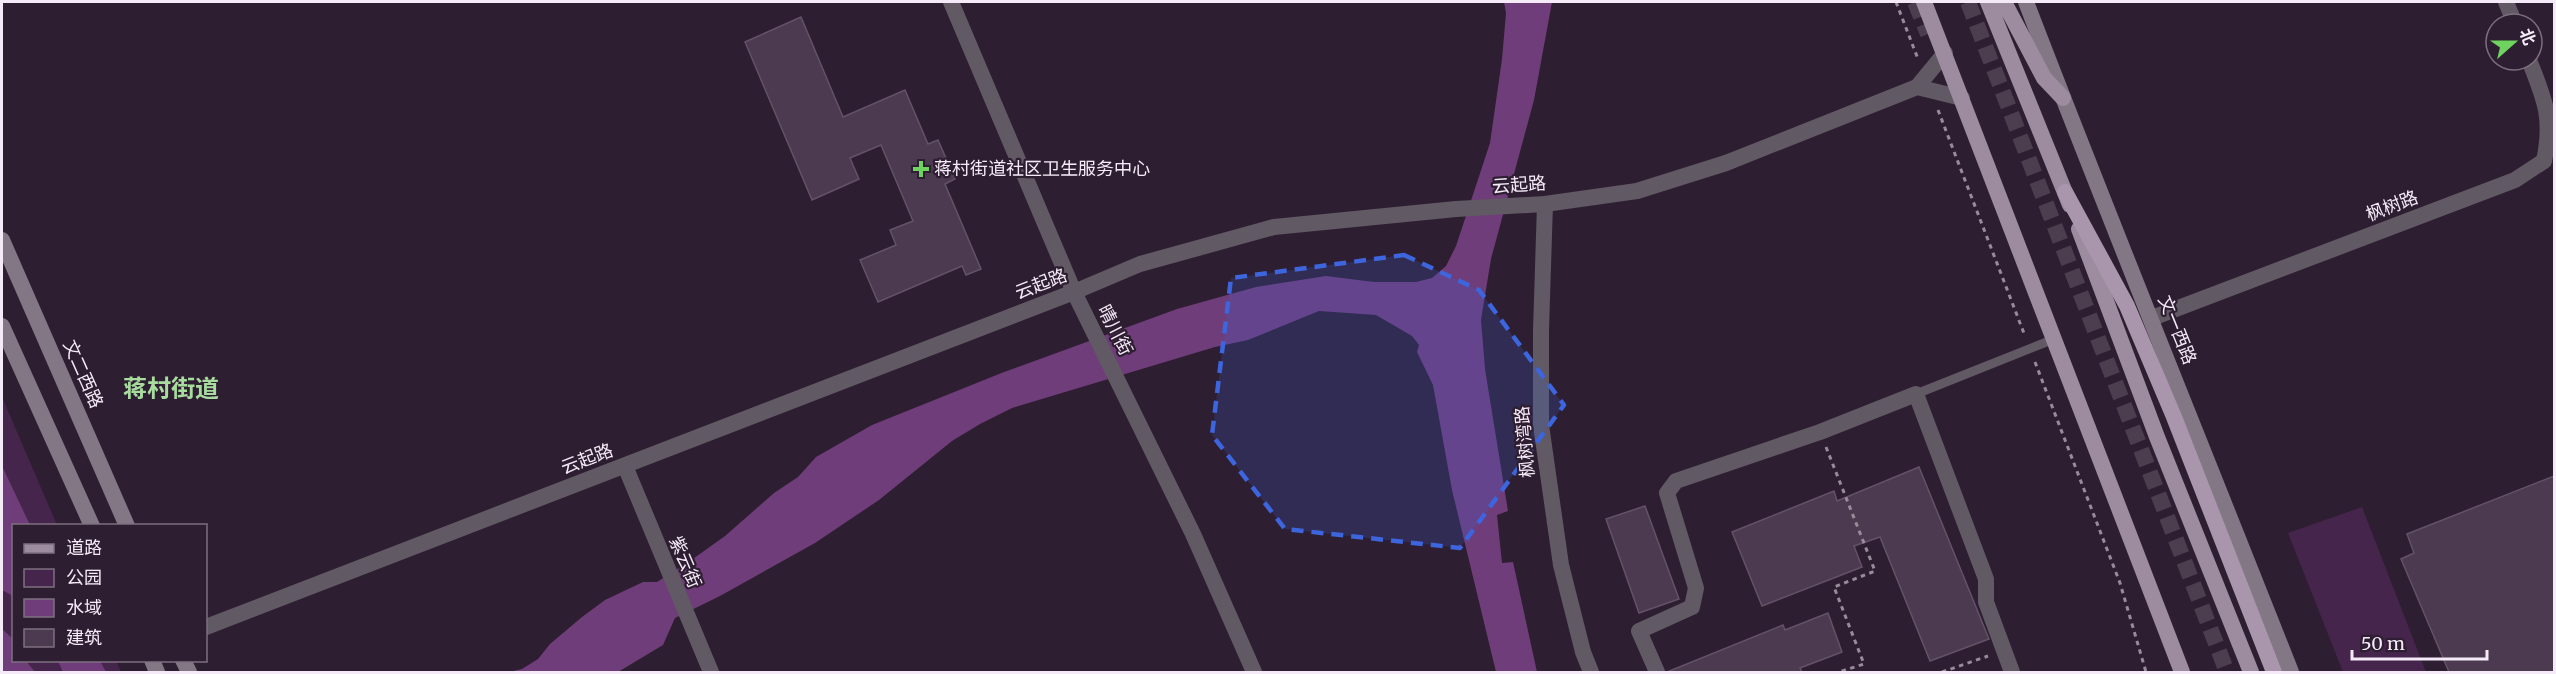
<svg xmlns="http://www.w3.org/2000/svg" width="2556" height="674" font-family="Merriweather,'Noto Sans SC',serif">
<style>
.green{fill:#46254c}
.water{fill:#6f3d79}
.building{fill:#4c3b50;stroke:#645268;stroke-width:1.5}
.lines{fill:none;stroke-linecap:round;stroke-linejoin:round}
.trunk-tunnel{stroke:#4c3d4f;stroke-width:16;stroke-dasharray:16 8;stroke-linecap:butt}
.path{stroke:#988b9a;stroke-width:3;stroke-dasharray:4.5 4.5;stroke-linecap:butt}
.service{stroke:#615963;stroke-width:9}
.minor{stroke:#615963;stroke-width:16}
.tertiary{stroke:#615963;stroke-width:16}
.secondary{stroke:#837685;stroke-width:16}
.primary{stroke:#9d8ca0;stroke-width:16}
.trunk{stroke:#a996ac;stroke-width:16}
.marked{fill:#3d65dd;fill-opacity:0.2;stroke:#3d65dd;stroke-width:4.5;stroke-dasharray:12 8;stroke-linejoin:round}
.poi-dot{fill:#6fd35f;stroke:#2e1e31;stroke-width:2}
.labels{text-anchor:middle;stroke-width:4.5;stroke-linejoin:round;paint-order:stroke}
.poi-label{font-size:18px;fill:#f5eaf7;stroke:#2e1e31;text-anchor:start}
.street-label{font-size:18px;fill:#f5eaf7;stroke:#2e1e31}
.district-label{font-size:24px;font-weight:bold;fill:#a8dc9f;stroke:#2e1e31}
</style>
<rect width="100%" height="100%" fill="#2e1e31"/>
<!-- green -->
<path class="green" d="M2 397 57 525 14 526V660L116 661 121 672H2Z
M2362 507 2426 672H2343L2288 533Z"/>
<!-- water -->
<path class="water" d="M1504 2H1552L1534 100 1491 259 1481 320 1485 369 1508 511 1497 515 1502 563 1513 562 1537 672H1496L1452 490 1433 385 1417 352 1419 345 1412 336 1376 315 1319 311 1248 340 1215 347 1012 408 980 424 952 441 879 500 815 543 720 596 675 618 663 645 618 672H509L522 669 538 659 550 644 582 617 605 600 643 582H657L690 561 725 536 774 493 798 477 816 457 872 425 1004 372 1177 309 1256 287 1326 276 1374 282H1416L1432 278 1446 266 1456 246 1490 143 1502 59 1506 13Z
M2 466 30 525 14 526 13 596 2 590Z
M2 629 13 639 14 660 26 661 35 672H2Z
M58 661H100L106 672H63Z"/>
<!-- building -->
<path class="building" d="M801 17 843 117 905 90 928 144 938 140 955 179 945 184 981 269 966 275 962 266 878 302 860 260 896 245 890 230 913 221 881 145 850 158 859 179 812 200 745 42Z
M1919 467 1989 639 1930 661 1880 537 1854 546 1862 567 1762 606 1732 532 1834 491 1837 501Z
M2554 476V672H2449L2401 559 2414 553 2407 534Z
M1645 506 1679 599 1639 613 1606 519Z
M1828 613 1842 652 1800 668 1802 672H1667L1783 625 1785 630Z"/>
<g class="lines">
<!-- trunk-tunnel -->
<path class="trunk-tunnel" d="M1915 2 1928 34
M1968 2 2227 672"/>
<!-- path -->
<path class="path" d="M1896 2 1918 59
M1938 110 2025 336
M2035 362 2120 583 2146 672
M1826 447 1875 571 1834 587 1864 664 1839 672
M1942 672 1988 656"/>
<!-- service -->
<path class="service" d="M1916 394 2054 339"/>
<!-- minor -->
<path class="minor" d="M1545 204 1541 330V425L1561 565 1583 652 1591 672
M625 466 711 672
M1657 672 1639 631 1692 607 1696 588 1667 493 1676 481 1820 432 1916 394 1986 579V602L2012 672"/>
<!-- tertiary -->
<path class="tertiary" d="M951 2 1074 292 1193 534 1254 672
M2506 2 2515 24
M1917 87 1962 98
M2152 318 2515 180 2544 161C2553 118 2545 100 2529 60
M206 627 1074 292 1140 264 1274 227 1456 209 1545 204 1637 191 1726 163 1917 87 1945 53"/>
<!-- secondary -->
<path class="secondary" d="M2026 2C2112 226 2203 449 2291 672
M2 240 127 526
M2 326 92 526
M152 660 157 672
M183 660 189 672"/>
<!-- primary -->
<path class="primary" d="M1924 2 2182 672
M1988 2 2070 205
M2004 2 2044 78 2063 98
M2079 229 2157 437 2251 672"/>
<!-- trunk -->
<path class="trunk" d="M2065 192 2127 306 2174 417 2274 672"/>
</g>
<!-- marked area -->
<path class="marked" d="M1404 255 1479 290 1564 405 1460 548 1285 529 1212 435 1231 278Z"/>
<!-- markers -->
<path class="poi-dot" d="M918 160h6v6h6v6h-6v6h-6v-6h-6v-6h6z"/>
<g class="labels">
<!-- poi labels -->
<g class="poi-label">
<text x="934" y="175">蒋村街道社区卫生服务中心</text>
</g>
<!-- street labels -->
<g class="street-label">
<text transform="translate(1519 185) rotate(-4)" y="6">云起路</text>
<text transform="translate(2392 206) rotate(-21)" y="6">枫树路</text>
<text transform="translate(1041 284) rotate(-21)" y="6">云起路</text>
<text transform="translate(1115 330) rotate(63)" y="6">晴川街</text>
<text transform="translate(2177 330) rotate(68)" y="6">文一西路</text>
<text transform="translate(83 374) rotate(66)" y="6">文二西路</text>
<text transform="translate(1525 442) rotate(-95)" y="6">枫树湾路</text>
<text transform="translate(587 459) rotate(-21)" y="6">云起路</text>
<text transform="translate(685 562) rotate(67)" y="6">紫云街</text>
</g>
<!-- district labels -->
<g class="district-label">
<text x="171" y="397">蒋村街道</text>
</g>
</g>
<!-- border -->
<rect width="2556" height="674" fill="none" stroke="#f5eaf7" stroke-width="6"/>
<!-- legend -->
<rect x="12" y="524" width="195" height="138" fill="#2e1e31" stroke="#7e7080" stroke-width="1.5"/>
<rect x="24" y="544" width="30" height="9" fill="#9d8ca0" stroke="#7e7080" stroke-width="1.5"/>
<text x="66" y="554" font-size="18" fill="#f5eaf7">道路</text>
<rect x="24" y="569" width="30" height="18" fill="#46254c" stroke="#7e7080" stroke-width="1.5"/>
<text x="66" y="584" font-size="18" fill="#f5eaf7">公园</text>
<rect x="24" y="599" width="30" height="18" fill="#6f3d79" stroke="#7e7080" stroke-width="1.5"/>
<text x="66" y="614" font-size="18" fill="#f5eaf7">水域</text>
<rect x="24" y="629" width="30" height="18" fill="#4c3b50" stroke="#7e7080" stroke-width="1.5"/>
<text x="66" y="644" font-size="18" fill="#f5eaf7">建筑</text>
<!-- north arrow -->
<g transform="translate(2514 42) rotate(69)"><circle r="28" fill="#2e1e31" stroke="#7e7080" stroke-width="1.5"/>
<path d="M0-4.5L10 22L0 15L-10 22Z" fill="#6fd35f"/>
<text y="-9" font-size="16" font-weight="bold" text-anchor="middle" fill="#f5eaf7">北</text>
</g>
<!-- scale -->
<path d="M2352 650v9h135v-9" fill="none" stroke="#f5eaf7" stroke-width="3"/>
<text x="2361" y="650" font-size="18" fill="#f5eaf7" stroke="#2e1e31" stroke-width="4.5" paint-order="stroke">50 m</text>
</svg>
